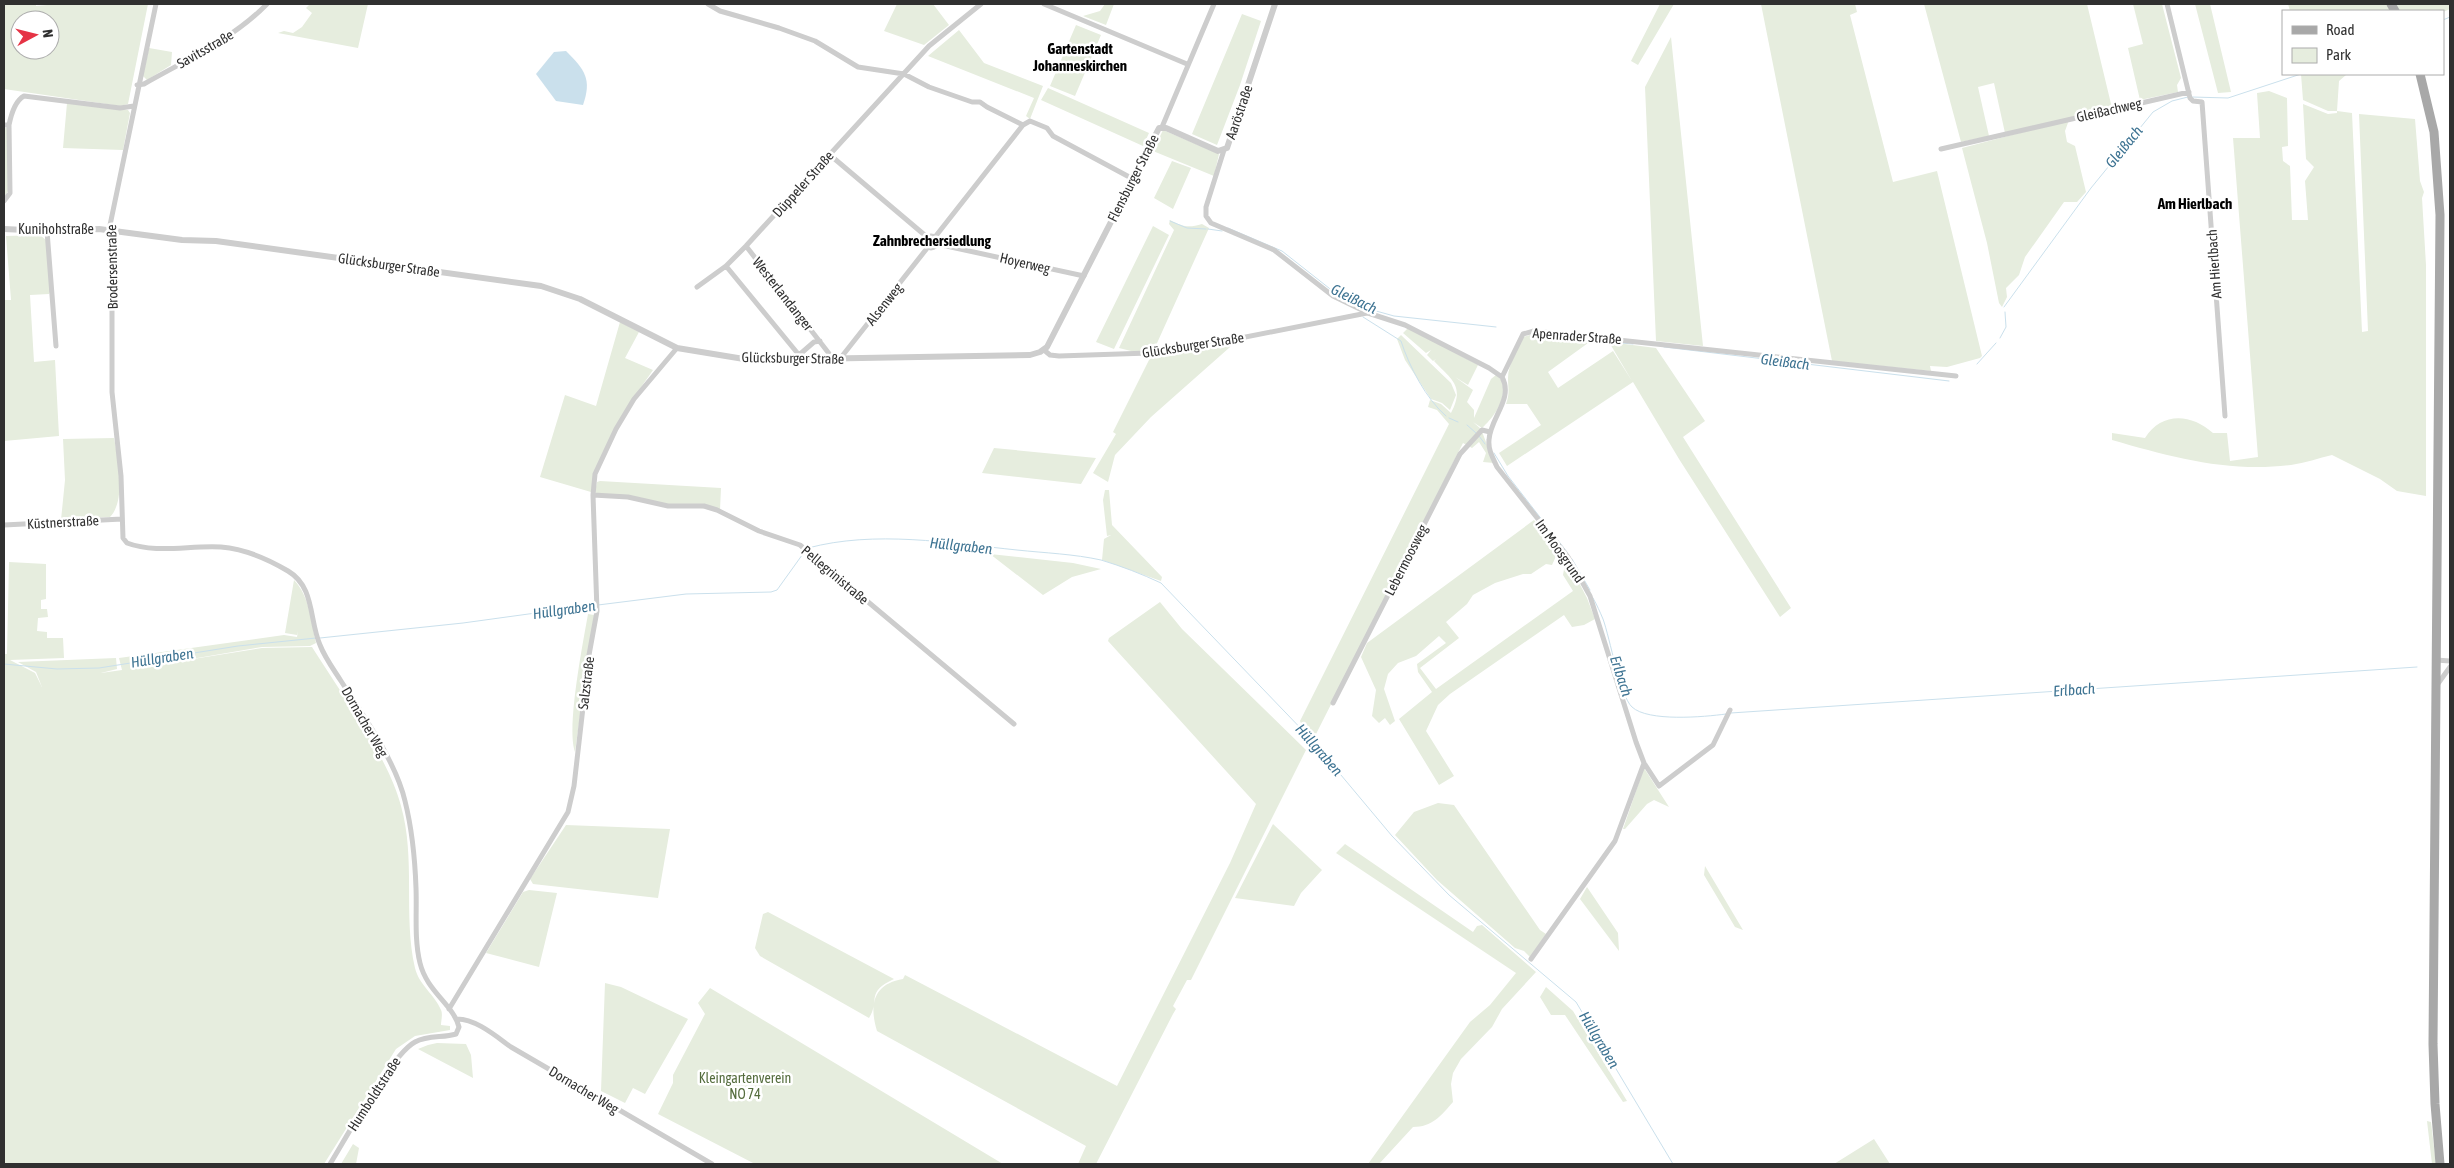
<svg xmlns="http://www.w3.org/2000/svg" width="2454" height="1168" font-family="'Asap Condensed',sans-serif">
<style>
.green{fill:#e6edde;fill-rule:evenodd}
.water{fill:#cae0ec}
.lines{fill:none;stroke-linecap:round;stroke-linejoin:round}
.stream{stroke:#cae0ec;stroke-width:1}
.minor{stroke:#cdcdcd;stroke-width:5}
.tertiary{stroke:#cdcdcd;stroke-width:6}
.primary{stroke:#a8a8a8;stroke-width:9}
.labels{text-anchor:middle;stroke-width:5;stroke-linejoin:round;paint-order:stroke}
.street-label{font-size:14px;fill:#303030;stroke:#fff}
.park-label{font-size:14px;fill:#546c3d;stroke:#fff}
.neighbourhood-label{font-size:15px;font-weight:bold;fill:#000;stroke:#fff}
.water-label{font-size:15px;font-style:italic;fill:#3d7392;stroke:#fff}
</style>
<rect width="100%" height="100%" fill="#fff"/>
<!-- green -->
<path class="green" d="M4 4H36V6L58 4H148L128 104 120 106 4 89ZM20 20H50V50H20Z
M310 4H368L358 48 278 33 284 31 293 33 302 27 312 13 306 8Z
M897 4H933L949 25 924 45 884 31Z
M1105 4H1114L1106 25 1083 16 1100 11Z
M1660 4H1674L1638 65 1631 61Z
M1761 4H1855L1857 12 1850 15 1893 182 1937 171 1982 356 1980 358 1947 367 1930 366 1931 371 1832 361Z
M1924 4H2087L2112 108 2005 133 1994 83 1978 87 1989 136 1961 142Z
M2133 4H2162L2181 78 2177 85 2178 92 2140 100 2128 48 2143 44Z
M2195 4H2210L2231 92 2218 93Z
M2288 4H2387L2391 11H2290Z
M2395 4H2450V9L2443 12 2399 11Z
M1242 14 1261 21 1240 85 1217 145 1192 134Z
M1076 25 1101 35 1075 96 1050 86Z
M959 30 984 63 1043 86 1030 119 1026 116 1034 98 928 56Z
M1671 37 1703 346 1656 341 1645 87Z
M149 48 172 52 171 65 147 80 143 76Z
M2301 74H2356L2346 75 2339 81 2337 111 2352 113 2362 332 2368 331 2359 114 2415 119 2420 181 2424 192 2422 198 2426 265V496L2397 491 2380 479 2332 455C2319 458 2305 463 2291 465 2229 473 2171 457 2112 440V433L2145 438C2161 412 2191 413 2213 433H2227L2230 461 2258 457 2233 138H2260L2257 93 2269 91 2287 98 2288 146 2282 147 2283 161 2290 166 2292 220H2308L2305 181 2314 167 2306 159 2303 104 2328 114 2337 113V111H2328L2303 100Z
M1048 88 1149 133 1143 146 1041 100Z
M67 103 128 110 130 113 123 150 63 148Z
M2069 120 2065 131 2067 142 2075 146 2086 192 2077 202H2064L2025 257 2019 275 2006 288 2007 297 2002 307 1999 303 1987 243 1962 148Z
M4 128H8V191L4 198Z
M1163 130 1219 154 1214 176 1153 151Z
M1172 161 1191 168 1173 209 1154 198Z
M1170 220C1183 227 1189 228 1202 224L1209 228 1153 352H1135L1119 348 1174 230 1169 224Z
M1153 226 1169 235 1114 349 1096 342Z
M40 235 47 241 51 290 49 294 30 295 34 362 55 360 59 436 4 441V300H11L6 236Z
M620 322 639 332 625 358 653 370C626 408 603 446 591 492L540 477 565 395 596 406Z
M1408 328 1478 365 1468 385 1455 377 1473 390 1467 402 1474 410V418L1491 379 1496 375 1500 378C1510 396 1494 417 1482 428L1473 422 1481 429 1494 463 1483 462 1486 453 1479 442 1472 448 1463 443 1313 740 1308 735 1310 729 1305 725 1303 728 1300 721 1449 424 1437 410 1428 407 1430 400 1441 404 1451 413C1465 386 1452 380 1434 361L1436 359 1433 361 1427 355 1431 350 1426 353 1403 333Z
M1540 332 1595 338 1548 372 1558 388 1613 351 1632 381 1609 342 1656 348 1705 421 1683 437 1791 608 1780 617 1679 459 1633 382 1507 466 1499 453 1541 425 1527 404H1506C1510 393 1508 389 1508 378 1508 364 1518 349 1523 337Z
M1401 335 1451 383 1456 395 1450 410 1442 403 1431 399 1405 360 1397 339Z
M1238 340 1151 417 1115 455 1108 482 1093 473 1116 434 1113 432 1151 356Z
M114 438C118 459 126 501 110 517L61 520 65 480 63 439Z
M994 448 1096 458 1081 484 982 473Z
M600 481 721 488 720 510 669 505 599 495 595 492 597 482Z
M1105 490H1109L1112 525 1162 577 1161 581 1102 560 1104 539 1111 535 1107 536 1103 500Z
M1534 520 1557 554 1552 565 1546 564 1531 574H1523L1495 583 1473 595 1467 604 1446 622 1459 638 1420 668 1436 689 1573 591 1563 575 1566 558 1587 598 1595 619 1584 625 1572 627 1564 615 1450 694 1438 705 1426 731 1454 776 1439 785 1399 719 1432 692 1418 672 1417 664 1446 643 1439 636 1416 656 1398 663 1388 674 1384 689 1395 721 1390 725 1385 718 1379 723 1372 716 1376 690 1361 657 1367 643Z
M990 554 1073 563 1101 569 1072 577 1043 595Z
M9 562 46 564V599L41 600V609H47L48 617 38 618 37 631 47 632V638H63L64 658 10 660 35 673 42 687 36 672 18 662 116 658 117 669 101 673 122 670 119 658 284 635 297 637 298 631 297 635 285 633 294 580C310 597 311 622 316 643L310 646 262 647 174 662 262 648 312 647C340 692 388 756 401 806 416 859 403 915 415 968 419 985 435 995 441 1010 443 1014 441 1021 441 1025L450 1026V1030L415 1036 396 1049 324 1164H4V654H7Z
M1160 602 1182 629 1306 750 1191 980H1187L1173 1006 1176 1009 1173 1014 1096 1164H1078L1086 1146 877 1031C869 1005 873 984 903 979L905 975 1117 1086 1230 863 1256 804 1108 641 1109 638Z
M588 614 594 615 575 752C566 728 583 643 588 614Z
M1644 768 1669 807 1654 800 1647 804 1625 829H1623Z
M1438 803 1454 805 1540 930 1546 934 1530 957 1524 951 1515 948 1437 880 1395 835 1414 812Z
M1273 824 1322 870 1301 893 1294 906 1235 898Z
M566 825 670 829 658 898 533 884 530 879Z
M1345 844 1473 932 1477 926 1482 925 1536 972 1502 1009 1492 1027 1461 1059 1453 1073 1451 1084 1453 1102C1441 1116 1432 1127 1413 1127L1379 1164H1368L1470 1022 1490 1005 1516 973 1336 853Z
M1705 866 1743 930 1735 927 1704 875Z
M1587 887 1618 933 1619 951 1580 899Z
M529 890 557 893 539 967 486 953 523 892Z
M768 912 894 979C865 992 880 1002 869 1018L760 956 755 948 763 914Z
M605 983 621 987 688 1019 645 1094 633 1088 625 1103 601 1091Z
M1546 987 1573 1011 1627 1101 1623 1102 1565 1015H1551L1540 997Z
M710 988 1003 1164H755L658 1114 673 1083V1075L705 1014 698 1003Z
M437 1043 466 1044 471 1055 473 1078 418 1049 428 1045Z
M2427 1121 2431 1122 2436 1164H2432Z
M1874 1139 1890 1164H1834Z
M353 1144 359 1148 356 1164H341Z"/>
<!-- water -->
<path class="water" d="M566 51C585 70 592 79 583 105L556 101 536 74 554 52Z"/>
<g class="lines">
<!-- stream -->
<path class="stream" d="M2443 20 2450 17
M2322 74H2329
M2192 97 2228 98 2301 74
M1170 221 1187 228 1206 229
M1228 228 1282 251 1334 292 1369 309 1394 316 1496 327
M1208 229 1222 231
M2004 307 2091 188 2153 112 2172 101 2188 97
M1363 317 1401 341C1409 366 1426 399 1446 416
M2000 338 2006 327 2005 312
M1621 343 1633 344
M1664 347 1949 381
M1977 364 1996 343
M1449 418 1458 422
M1467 425 1476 433
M1479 436 1485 444
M1494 453 1508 476 1567 552
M808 548C875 530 949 543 1017 550 1045 553 1074 554 1101 560 1121 566 1142 574 1161 583L1310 738 1392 836 1449 895 1576 1002 1673 1164
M1572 559 1590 590
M1593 598C1597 605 1600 612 1603 619 1610 638 1620 696 1632 707 1648 722 1704 717 1726 714
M598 605 686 594 771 592 777 590 805 551
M320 638 463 623 594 605
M4 664 57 669 99 668 238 646 316 638
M1731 713 2417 667"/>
<!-- minor -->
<path class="minor" d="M156 4 109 230 112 258V392L121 476 123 538 127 543C156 554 190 545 221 547 244 549 268 559 288 571 315 587 309 620 320 645 325 658 334 670 341 681 363 715 396 762 405 801 412 829 415 859 416 888 417 912 414 939 420 963 427 992 453 1004 459 1027L456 1034C443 1038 428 1035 415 1042 392 1054 346 1138 330 1164
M708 4 720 11 779 28 815 41 858 67 904 74 929 87 972 102H980L987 107 1023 125 1030 121 1047 128 1053 136 1133 179
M1044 4 1187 64
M2167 4 2190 98 2193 101 2202 102 2225 416
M137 85 144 84C186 60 233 39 267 4
M4 125H9C11 115 15 101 24 96L120 108 134 106
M1162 127 1214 4
M1941 149 2189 92
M1224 150 1206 207V216L1211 223 1274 250 1333 296 1368 313 1405 325 1489 368 1502 377C1514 399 1490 418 1489 440 1488 450 1493 458 1497 467L1568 557 1590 596 1636 742 1644 763 1659 786 1713 745 1730 710
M830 155 927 237
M4 201 10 193 9 125
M47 231 56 346
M925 242a6 6 0 1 1 12 0a6 6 0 1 1-12 0Z
M935 237 1023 125
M937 244 1084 276
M746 246 834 360
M726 266 799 355V361
M697 287 726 266 746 246 929 46 981 4
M1044 350 1050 355 1059 356 1149 353 1195 347 1367 313
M799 355 814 342 820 341
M839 360 928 247
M1502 377 1523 334 1534 331 1956 376
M593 495 628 497 668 506H704L717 510 759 531 800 545 1014 724
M4 525 122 519
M2436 660 2450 661
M2437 685 2450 667
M1333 703 1460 454 1482 430 1490 432
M1531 959 1615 841 1644 763
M449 1009 568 812 574 786 589 655 597 611 593 495 595 474 616 429 634 399 677 348
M456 1019C475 1018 497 1037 511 1047L712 1164"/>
<!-- tertiary -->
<path class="tertiary" d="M4 229 47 231 99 229 182 240 216 241 541 286 580 299 677 348 750 360 1030 355 1040 352 1047 347 1159 128H1166L1218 151 1227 148 1275 4"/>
<!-- primary -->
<path class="primary" d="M2391 4 2395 11
M2420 74 2434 132 2440 215 2433 1044 2435 1104 2440 1164"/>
</g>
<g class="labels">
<!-- street labels -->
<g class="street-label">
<text transform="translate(205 49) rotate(-30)" y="5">Savitsstraße</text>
<text transform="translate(2109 110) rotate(-13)" y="5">Gleißachweg</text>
<text transform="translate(1239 112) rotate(-71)" y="5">Aaröstraße</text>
<text transform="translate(1133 178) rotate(-63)" y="5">Flensburger Straße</text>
<text transform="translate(803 184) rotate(-48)" y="5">Düppeler Straße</text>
<text x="56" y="234">Kunihohstraße</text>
<text transform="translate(1025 263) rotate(13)" y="5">Hoyerweg</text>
<text transform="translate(2214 264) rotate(-94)" y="5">Am Hierlbach</text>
<text transform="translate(389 265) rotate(8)" y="5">Glücksburger Straße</text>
<text transform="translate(112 267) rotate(-91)" y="5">Brodersenstraße</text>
<text transform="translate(783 294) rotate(52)" y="5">Westerlandanger</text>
<text transform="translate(884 304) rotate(-52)" y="5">Alsenweg</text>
<text transform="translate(1577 336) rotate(4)" y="5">Apenrader Straße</text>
<text transform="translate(1193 345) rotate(-9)" y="5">Glücksburger Straße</text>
<text transform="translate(793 358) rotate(1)" y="5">Glücksburger Straße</text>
<text transform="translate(63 522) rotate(-3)" y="5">Küstnerstraße</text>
<text transform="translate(1560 551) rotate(55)" y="5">Im Moosgrund</text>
<text transform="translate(1406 560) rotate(-63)" y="5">Lebermoosweg</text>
<text transform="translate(835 575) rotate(40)" y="5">Pellegrinistraße</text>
<text transform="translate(586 683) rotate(-83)" y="5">Salzstraße</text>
<text transform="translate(365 722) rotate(60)" y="5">Dornacher Weg</text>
<text transform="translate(584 1090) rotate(31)" y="5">Dornacher Weg</text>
<text transform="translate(374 1094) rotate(-57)" y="5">Humboldtstraße</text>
</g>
<!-- park labels -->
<g class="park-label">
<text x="745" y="1083">Kleingartenverein<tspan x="745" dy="16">NO 74</tspan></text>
</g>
<!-- neighbourhood labels -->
<g class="neighbourhood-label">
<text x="1080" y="54">Gartenstadt<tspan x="1080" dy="17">Johanneskirchen</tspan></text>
<text x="2195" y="209">Am Hierlbach</text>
<text x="932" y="246">Zahnbrechersiedlung</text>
</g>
<!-- water labels -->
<g class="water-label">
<text transform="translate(2124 147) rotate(-51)" y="5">Gleißach</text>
<text transform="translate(1354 299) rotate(26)" y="5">Gleißach</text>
<text transform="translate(1785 362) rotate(7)" y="5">Gleißach</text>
<text transform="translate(961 546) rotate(6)" y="5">Hüllgraben</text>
<text transform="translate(564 610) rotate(-8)" y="5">Hüllgraben</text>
<text transform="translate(162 658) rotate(-9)" y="5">Hüllgraben</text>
<text transform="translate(1621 676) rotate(72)" y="5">Erlbach</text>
<text transform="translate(2074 690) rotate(-4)" y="5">Erlbach</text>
<text transform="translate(1319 750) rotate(49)" y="5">Hüllgraben</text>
<text transform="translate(1599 1040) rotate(59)" y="5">Hüllgraben</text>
</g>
</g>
<!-- border -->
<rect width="2454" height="1168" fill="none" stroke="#303030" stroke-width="10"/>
<!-- legend -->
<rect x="2282" y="10" width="162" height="65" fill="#ffffff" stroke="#acacac"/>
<rect x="2292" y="26" width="25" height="8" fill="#a8a8a8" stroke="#acacac"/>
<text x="2326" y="35" font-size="15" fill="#303030">Road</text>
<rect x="2292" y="48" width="25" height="15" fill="#e6edde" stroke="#acacac"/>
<text x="2326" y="60" font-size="15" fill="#303030">Park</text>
<!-- north arrow -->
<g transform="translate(35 35) rotate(83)"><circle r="24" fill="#ffffff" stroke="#acacac"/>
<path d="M0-4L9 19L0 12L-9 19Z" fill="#e53345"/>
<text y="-8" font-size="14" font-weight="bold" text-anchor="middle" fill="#303030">N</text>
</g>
</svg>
